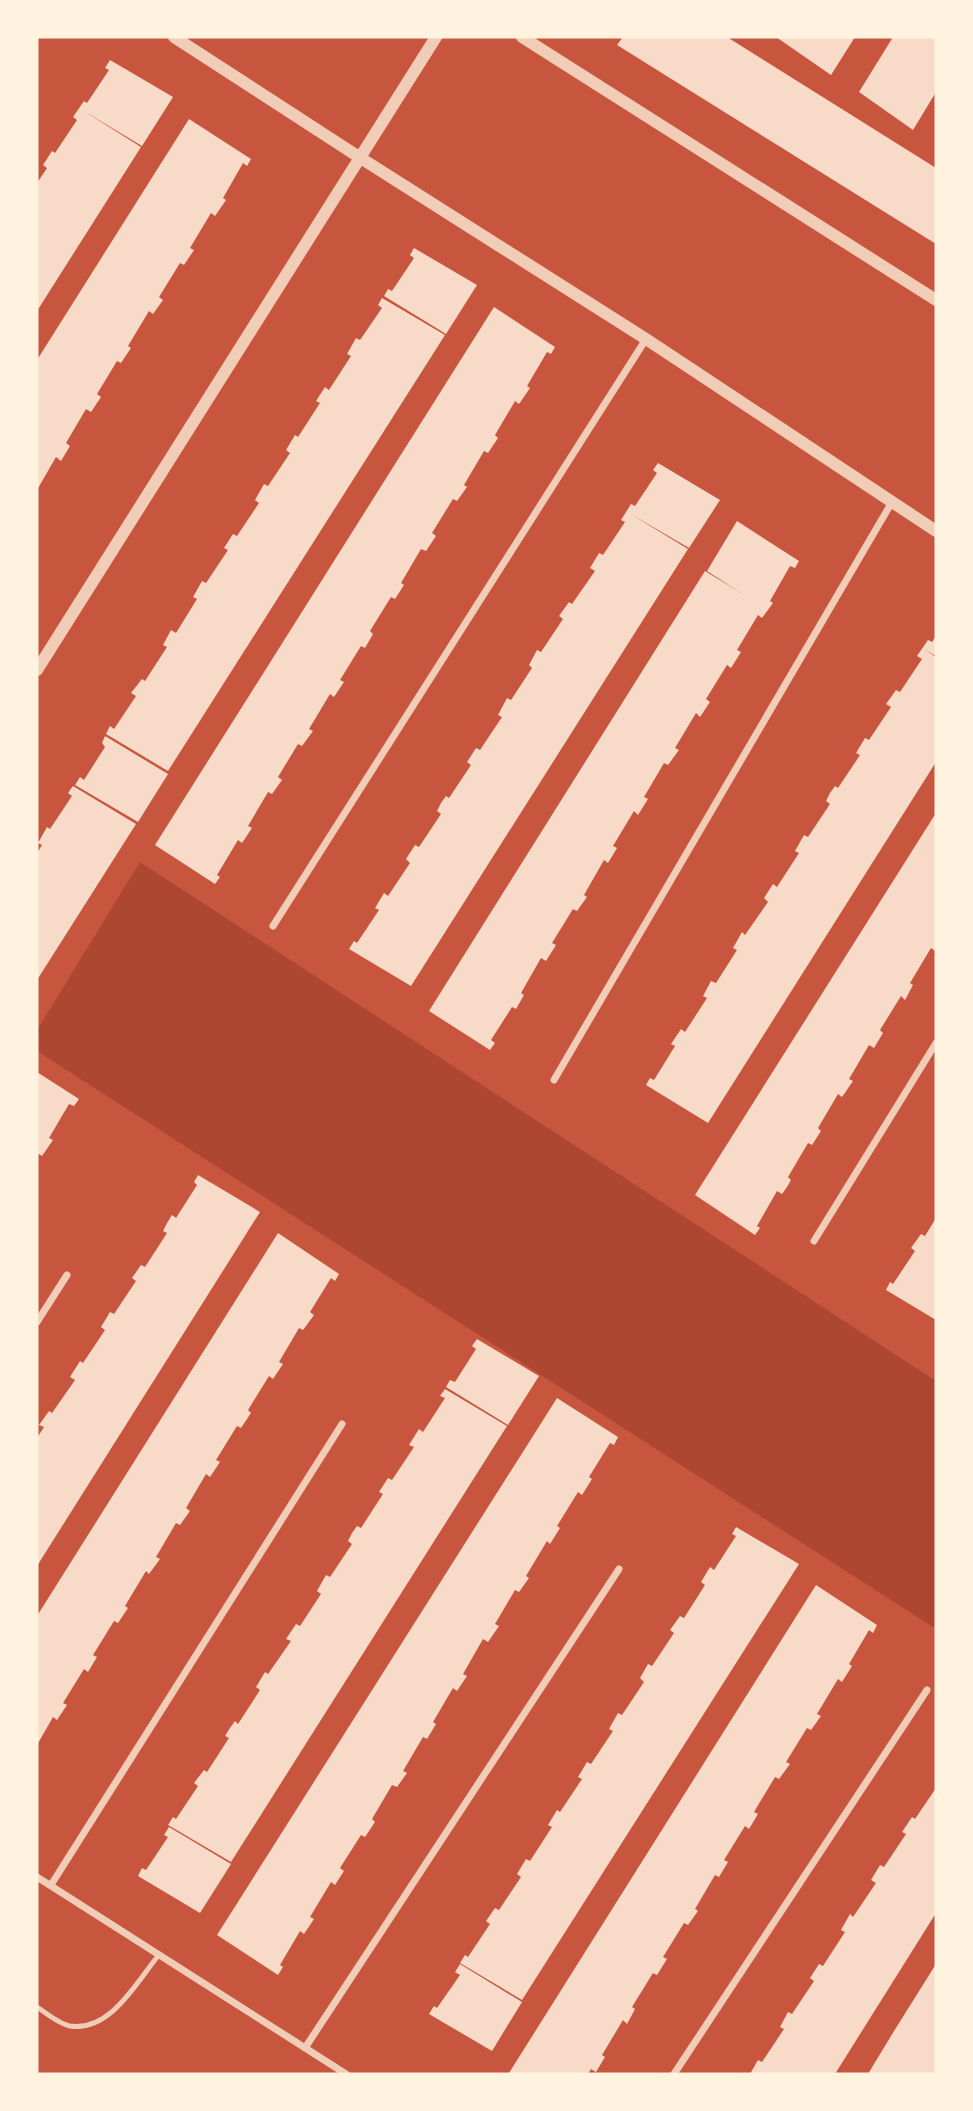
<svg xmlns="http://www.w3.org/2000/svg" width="973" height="2111" font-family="'Titillium Web',sans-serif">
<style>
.green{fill:#ae4732}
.building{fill:#f7dbc8}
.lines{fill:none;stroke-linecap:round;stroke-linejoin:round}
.service{stroke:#f1ccb7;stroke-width:5}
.minor{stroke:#f1ccb7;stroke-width:7}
.tertiary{stroke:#f1ccb7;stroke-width:12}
</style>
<rect width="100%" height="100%" fill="#c8553d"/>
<!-- green -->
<path class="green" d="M140 862 936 1381V1629L37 1051V1030Z"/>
<!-- building -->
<path class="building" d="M623 37H727L936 168V244L617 45Z
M776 37H855L831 75Z
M893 37H936V92L913 130 859 92Z
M110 60 173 97 142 146 82 110 141 147 37 311V183L47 168 43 165 52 151 55 153 77 120 73 117 84 101 87 103 109 70 105 68Z
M189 119 251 159 247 166 243 163 223 198 226 200 215 216 211 213 190 248 194 250 184 265 180 263 159 297 163 300 153 314 149 311 128 346 131 348 121 363 117 361 97 394 101 397 91 412 86 409 66 443 70 446 61 461 56 457 37 490V360Z
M414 248 477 285 446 334 384 296 388 289 392 291 414 258 410 255Z
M382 298 445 335 168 771 106 734 110 726 114 729 136 696 131 693 142 679 145 681 167 647 163 645 171 630 176 633 197 599 193 597 202 581 206 583 228 550 224 548 233 534 237 536 259 503 255 500 264 484 268 486 290 453 286 450 295 435 298 437 320 403 316 401 325 387 329 390 351 356 347 354 356 338 360 340 382 308 378 305Z
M494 307 555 347 551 354 547 352 527 386 530 388 519 404 515 401 495 435 498 438 488 453 484 451 464 485 467 487 457 501 453 499 432 533 436 536 426 551 421 549 401 583 404 585 395 599 391 597 370 631 373 634 365 648 361 646 340 680 344 682 334 697 330 694 309 729 313 731 302 746 298 744 278 777 282 780 272 794 268 792 248 826 252 828 242 843 238 840 217 875 220 877 215 884 155 845Z
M658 463 720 500 689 548 629 513 688 549 411 986 349 949 354 941 357 943 379 910 375 908 384 893 388 896 410 863 406 859 415 845 419 847 441 814 437 811 441 803 446 796 449 798 471 765 467 762 476 748 480 750 502 717 498 715 507 698 511 700 532 668 529 665 537 650 541 652 563 619 559 616 569 602 572 604 595 571 590 568 599 553 603 555 625 522 621 520 631 504 635 506 657 473 653 470Z
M737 521 799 561 795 568 790 566 770 601 773 603 762 618 758 615 737 650 741 652 731 668 727 665 706 699 710 702 700 717 696 713 675 748 679 750 668 765 664 763 644 797 648 799 638 815 634 811 613 846 617 848 608 863 604 860 584 895 587 897 577 911 573 909 552 943 556 945 546 961 541 958 521 993 524 995 516 1009 512 1007 491 1040 495 1043 490 1050 429 1011 705 571 741 593 707 571Z
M936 636V656L925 650 936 657V762L708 1123 646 1085 650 1078 654 1080 675 1046 671 1044 681 1029 685 1032 707 998 703 996 711 981 716 983 737 950 733 948 742 932 745 935 768 902 764 898 773 884 777 887 799 853 795 851 804 835 808 837 830 804 826 801 830 793 835 786 838 788 860 755 856 753 865 738 869 740 891 707 886 704 896 690 900 692 922 659 917 656 928 640 932 642Z
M105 736 168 774 138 822 75 785 80 777 84 780 105 747 102 743Z
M73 786 136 824 37 980V853L42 845 38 843 47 827 50 829 72 796 68 793Z
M936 813V948L935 951 931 948 910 983 913 985 905 1000 901 996 880 1030 883 1033 874 1048 869 1045 849 1079 853 1081 842 1097 838 1094 818 1128 821 1131 812 1145 808 1143 788 1177 791 1180 787 1187 782 1194 777 1191 757 1226 760 1228 755 1235 695 1195Z
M37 1072 79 1099 74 1106 69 1104 49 1138 53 1140 42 1156 37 1153Z
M198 1175 260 1212 37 1566V1438L44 1427 39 1425 49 1411 52 1413 75 1380 70 1377 80 1361 83 1363 105 1330 101 1327 110 1312 114 1314 136 1281 132 1278 141 1265 145 1267 167 1233 163 1231 167 1223 172 1215 176 1218 197 1185 194 1182Z
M936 1218V1320L886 1290 890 1282 893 1284 915 1251 911 1248 921 1234 925 1236Z
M278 1233 339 1274 335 1281 331 1278 310 1312 314 1315 303 1330 299 1328 279 1362 283 1364 273 1379 269 1376 248 1410 251 1413 241 1428 237 1426 216 1460 220 1462 210 1477 206 1474 186 1508 190 1511 180 1525 176 1523 156 1557 160 1559 149 1574 146 1571 125 1606 128 1608 118 1623 114 1621 93 1655 97 1657 88 1672 84 1669 63 1703 67 1705 57 1720 53 1717 37 1745V1616Z
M477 1339 539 1376 508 1425 446 1387 450 1380 455 1382 476 1349 472 1346Z
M445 1389 507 1426 231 1862 168 1825 173 1817 176 1819 198 1786 194 1783 204 1770 207 1772 229 1738 225 1736 230 1728 235 1721 238 1724 260 1690 256 1687 265 1672 268 1674 291 1641 286 1639 296 1624 300 1626 321 1594 317 1591 326 1575 330 1577 352 1544 348 1541 352 1533 357 1526 361 1528 383 1494 379 1492 388 1478 392 1480 414 1447 409 1445 419 1429 423 1432 445 1398 440 1396Z
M557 1398 618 1437 614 1445 610 1443 589 1477 592 1479 582 1495 578 1492 557 1526 560 1528 550 1544 547 1541 526 1576 529 1578 519 1592 515 1590 495 1624 499 1626 488 1642 483 1639 463 1674 467 1676 457 1691 453 1688 433 1722 436 1724 427 1739 423 1737 403 1771 407 1773 397 1787 392 1785 372 1819 375 1822 365 1837 361 1835 340 1868 344 1871 335 1885 331 1882 310 1917 314 1919 304 1934 300 1931 280 1965 283 1967 278 1975 217 1935Z
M736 1527 799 1564 522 2000 460 1963 465 1955 468 1957 490 1924 486 1921 495 1908 499 1910 521 1877 517 1874 526 1859 530 1861 552 1827 548 1825 557 1810 560 1812 582 1779 578 1777 587 1762 591 1764 613 1731 609 1729 618 1713 622 1715 644 1682 640 1678 648 1664 652 1666 674 1633 670 1630 680 1616 684 1618 705 1585 701 1582 710 1567 714 1570 736 1536 732 1534Z
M816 1585 877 1625 873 1633 869 1630 849 1664 852 1666 842 1682 838 1679 817 1714 821 1716 811 1730 807 1728 786 1762 790 1764 779 1779 775 1777 754 1812 758 1814 749 1829 745 1826 724 1860 728 1862 719 1877 715 1875 695 1909 698 1911 688 1925 684 1923 663 1957 667 1959 657 1975 653 1973 632 2007 635 2009 627 2024 623 2020 602 2055 605 2057 596 2072 591 2069 588 2074H511L509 2073Z
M936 1788V1913L835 2074H750L758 2060 762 2062 784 2029 780 2027 788 2012 792 2014 814 1981 810 1978 819 1964 823 1966 845 1932 841 1930 850 1914 853 1917 876 1883 871 1880 880 1865 884 1867 906 1834 902 1832 912 1817 915 1819Z
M169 1827 231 1864 200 1913 138 1876 142 1868 146 1870 168 1837 164 1835Z
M460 1964 522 2002 492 2051 429 2014 434 2006 437 2008 460 1975 455 1972Z
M936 1964V2074H868L894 2031Z"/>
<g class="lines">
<!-- service -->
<path class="service" d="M37 2007C46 2013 59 2024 70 2026 110 2032 136 1983 158 1956"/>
<!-- minor -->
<path class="minor" d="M273 926 646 339
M554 1080 892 502
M814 1241 936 1043
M37 1322 67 1275
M37 1877 346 2074
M51 1885 342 1424
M305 2048 619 1569
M674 2074 927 1690"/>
<!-- tertiary -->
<path class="tertiary" d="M174 37 359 157 646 339 936 531
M522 37 936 300
M37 670 436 37"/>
</g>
<!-- border -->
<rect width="973" height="2111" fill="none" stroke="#fff3e0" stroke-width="77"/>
</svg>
